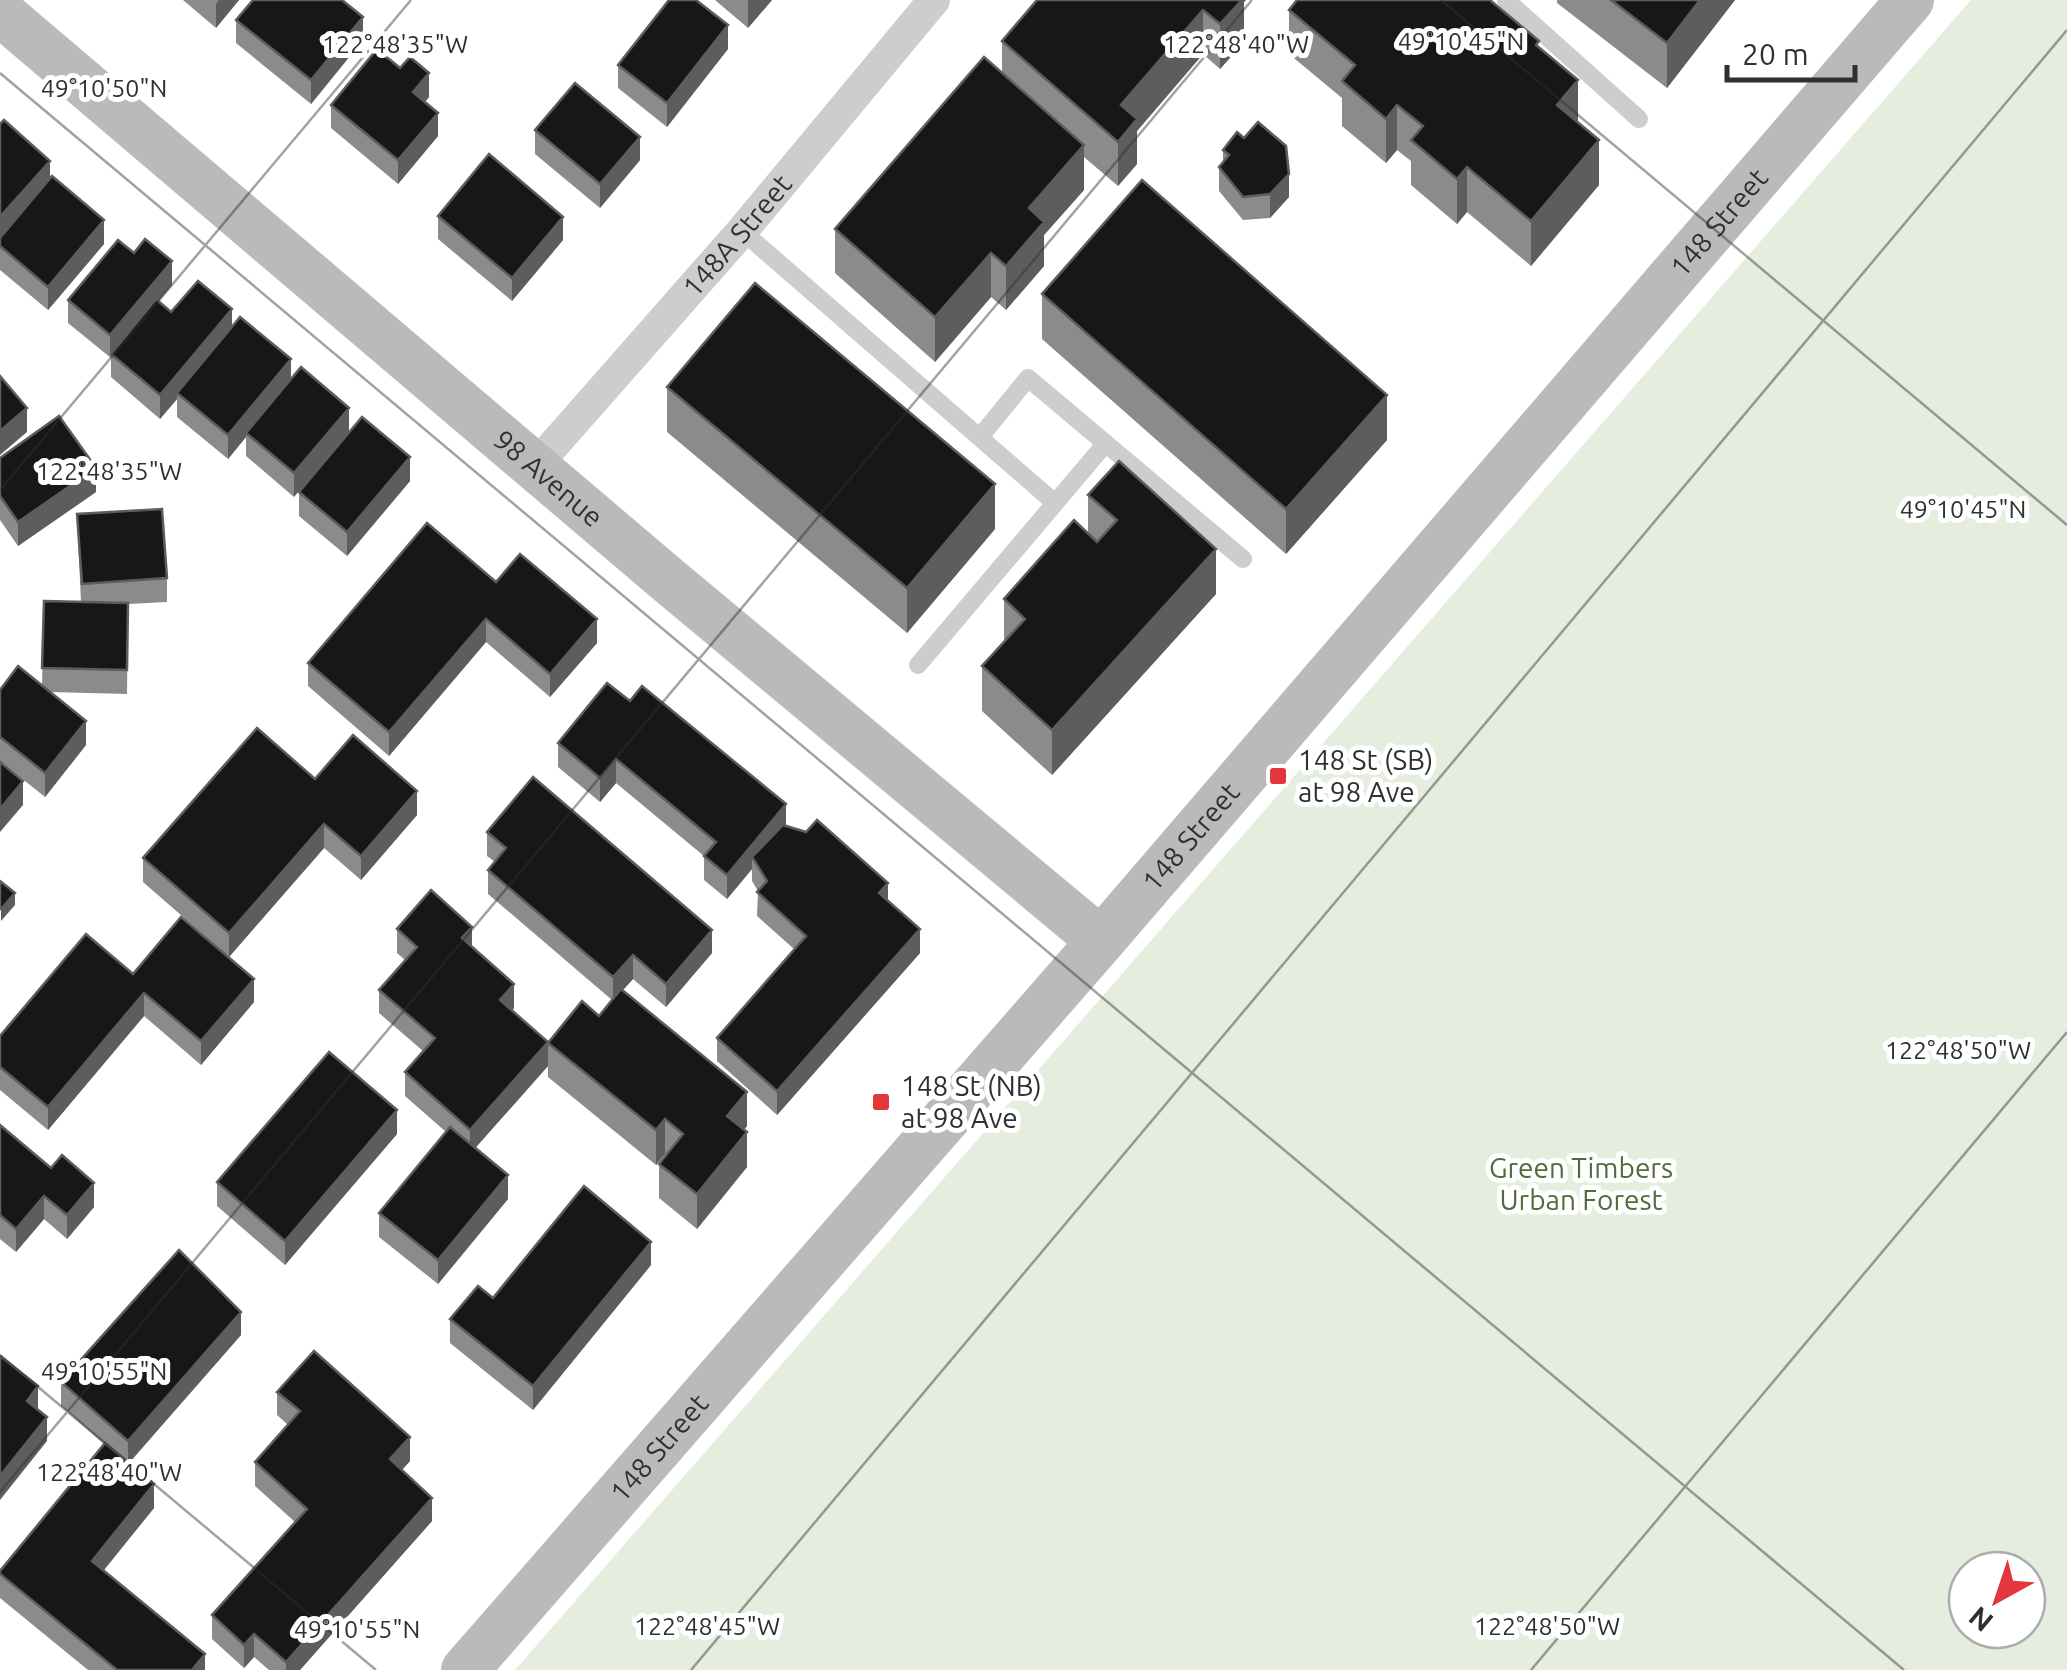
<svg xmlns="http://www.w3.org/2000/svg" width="2067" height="1670" font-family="Ubuntu,sans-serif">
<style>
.green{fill:#e5edde;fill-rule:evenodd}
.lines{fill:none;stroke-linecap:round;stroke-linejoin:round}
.lane{stroke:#cdcdcd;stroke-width:18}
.street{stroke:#cdcdcd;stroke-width:32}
.secondary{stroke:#bababa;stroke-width:48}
.wall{fill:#8b8b8b}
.shaded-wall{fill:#5d5d5d}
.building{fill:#171717;stroke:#5d5d5d;stroke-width:2.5}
.ticks{fill:none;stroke:#303030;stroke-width:2.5;stroke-opacity:0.45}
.poi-dot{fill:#e3363d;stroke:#fff;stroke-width:4}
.labels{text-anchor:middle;stroke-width:10;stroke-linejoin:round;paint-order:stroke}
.street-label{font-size:28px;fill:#303030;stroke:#fff}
.poi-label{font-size:28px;fill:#303030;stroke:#fff;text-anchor:start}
.park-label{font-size:28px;fill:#526b3d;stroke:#fff}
.ticks-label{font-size:25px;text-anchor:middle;fill:#303030;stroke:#fff;stroke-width:10;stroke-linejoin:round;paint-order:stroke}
</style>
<rect width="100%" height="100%" fill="#fff"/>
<!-- green -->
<path class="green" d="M1971 0H2067V1670H515ZM2027 1570V1630H1967V1570Z"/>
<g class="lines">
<!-- lane -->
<path class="lane" d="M1506 0 1639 119
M742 231 1055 503
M980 437 1028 378 1243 559
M918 665 1106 443"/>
<!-- street -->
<path class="street" id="s1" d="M536 465 742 231 934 0"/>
<!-- secondary -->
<g class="secondary">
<path id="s2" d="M0 12 668 580 1101 941"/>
<path id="s3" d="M465 1670 1101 941 1910 0"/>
</g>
</g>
<!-- wall -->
<path class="wall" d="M183 0H239L216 28Z
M715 0H772L748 28Z
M1037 0H1246L1244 2V42L1220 69 1203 54 1137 131V164L1118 186 1084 157V190L1044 235V266L1006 310 991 297 935 362 835 273V229L1002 73V41Z
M1557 0H1735L1667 88 1557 3Z
M1289 10 1539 48 1578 123 1599 185 1531 266 1467 212 1457 224 1411 185V161L1397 150 1386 163 1342 126V98L1289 54Z
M236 20 363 40 311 104 236 43Z
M728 49 667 127 618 88V65Z
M429 97 425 102 438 136 398 184 331 128V105Z
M0 124 50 179 104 244 48 310 0 270Z
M535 130 640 160 600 208 535 154Z
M1223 150 1289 197 1270 218 1243 220 1219 191V167L1223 163Z
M438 216 563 240 512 301 438 239Z
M172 285 158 301 171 312 232 327 291 379 301 367 294 497 246 456V437L228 459 177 417V399L160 419 111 377V358L68 323V300Z
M1042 294 1387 440 1286 554 1042 339Z
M667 387 995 529 907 633 667 432Z
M0 458 96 492 18 546 0 520Z
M410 481 347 556 299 516V492Z
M1088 495 1216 594 1052 775 982 711V666L1004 642V599L1088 534Z
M77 514 167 578V602L128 604 127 694 50 692 86 745 45 797 0 761V690L42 686 44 601 81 602Z
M496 582 597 643 550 697 486 642 389 756 308 686V663Z
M607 683 786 826 888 901 920 953 777 1115 717 1061V1038L794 949 757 916 758 891 752 881V869L727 899 704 880V856L616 783 600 802 558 767V743Z
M315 779 417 815 361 880 324 848 229 957 143 882V858Z
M487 832 712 953 666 1007 633 979 623 990 747 1126 744 1130 747 1167 697 1229 659 1198V1164L667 1155 665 1154 656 1165 548 1077V1043L599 1016 612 1000 488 894V870L495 862 487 856Z
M397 929 472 946 514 1008 512 1011 548 1066 475 1148 508 1199 438 1284 379 1237V1213L446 1132 405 1096V1072L423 1051 379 1013V990L405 960 397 953Z
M133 974 254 1002 201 1065 144 1016 48 1130 0 1090V1036Z
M0 1125 94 1207 67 1239 44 1219 16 1252 0 1239Z
M397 1134 285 1265 217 1206V1182Z
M651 1265 533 1410 450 1343V1319L493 1298Z
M241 1335 129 1463 154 1508 103 1570 205 1670H88L0 1598V1571L104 1444 61 1406V1382Z
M277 1392 410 1461 402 1470 432 1521 300 1670H269L254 1657 244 1668 212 1639V1615L295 1522 255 1486V1462L288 1425 277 1415Z"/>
<!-- shaded-wall -->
<path class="shaded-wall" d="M219 0H239L216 28V4Z
M748 0H772L748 28Z
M1236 0H1246L1244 2V42L1220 69V24Z
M1700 0H1735L1667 88V43Z
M1203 10V54L1137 131V164L1118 186V142L1121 105Z
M363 17V40L311 104V80Z
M728 25V49L667 127V103Z
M429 73V97L413 116V92Z
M1578 80V125L1557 105Z
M1397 105V150L1386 163V119Z
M438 113V136L398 184V160Z
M640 137V160L600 208V184Z
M1599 140V185L1531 266V221Z
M1084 145V190L1044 235V266L1006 310V266L1029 208Z
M50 161V185L0 241V217Z
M1467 167V212L1457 224V179Z
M1289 174V197L1270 218V194Z
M563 217V240L512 301V278Z
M104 220V244L48 310V287Z
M991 253V297L935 362V317Z
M172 261V285L113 355 111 354 110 358V335Z
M232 309V333L177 393V399L160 419V395Z
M291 359V383L246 433V437L228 459V435Z
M1387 395V440L1286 554V509Z
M27 408V432L0 455V431Z
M349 408V431L294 497V473Z
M410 457V481L347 556V532Z
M96 468V492L18 546V522Z
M995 484V529L907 633V588Z
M1216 549V594L1052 775V730Z
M486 619V642L389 756V732Z
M597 619V643L550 697V674Z
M86 721V745L45 797V773Z
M616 759V783L600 802V778Z
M23 781V805L0 832V809Z
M417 791V815L361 880V856Z
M786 804V828L752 857V869L727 899V875Z
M324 824V848L229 957V933Z
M888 883V907L879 893Z
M15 893V905L1 921V909Z
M472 927V950L462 938Z
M920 929V953L777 1115V1091Z
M712 930V953L666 1007V984Z
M633 955V979L613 1001V977Z
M254 979V1002L201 1065V1041Z
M514 984V1008L500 1024V1000Z
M144 993V1016L48 1130V1107Z
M548 1042V1066L470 1154V1130Z
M747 1092V1126L727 1151V1116Z
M397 1110V1134L285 1265V1241Z
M665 1119V1154L656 1165V1130Z
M747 1132V1167L697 1229V1194Z
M508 1175V1199L438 1284V1260Z
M94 1183V1207L67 1239V1215Z
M44 1196V1219L16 1252V1229Z
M651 1242V1265L533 1410V1386Z
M241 1312V1335L128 1464V1441Z
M38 1386V1410L27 1401Z
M47 1417V1441L0 1500V1476Z
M410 1437V1461L390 1483V1459Z
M154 1484V1508L92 1585V1561Z
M432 1498V1521L300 1670H286V1662Z
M254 1634V1657L244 1668V1645Z
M205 1654V1670H192Z"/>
<!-- building -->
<path class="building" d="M253 0H342L363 17 311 80 236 20Z
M669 0H696L728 25 667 103 618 65Z
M1037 0H1242L1220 24 1203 10 1121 105 1137 119 1118 142 1002 41Z
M1297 0H1490L1539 41 1536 45 1578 80 1557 105 1599 140 1531 221 1467 167 1457 179 1411 140 1423 126 1397 105 1386 119 1342 81 1355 65 1289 10Z
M1611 0H1700L1667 43Z
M377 49 400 68 410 57 429 73 413 92 438 113 398 160 331 105Z
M984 57 1084 145 1029 208 1044 222 1006 266 991 253 935 317 835 229Z
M575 83 640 137 600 184 535 130Z
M4 120 50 161 0 217V124Z
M1258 122 1286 146 1289 174 1270 194 1243 197 1219 167 1229 155 1223 150 1237 132 1244 138Z
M489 154 563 217 512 278 438 216Z
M52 176 104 220 48 287 0 246V238Z
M1142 180 1387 395 1286 509 1042 294Z
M145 239 172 261 110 335 68 300 118 240 134 253Z
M198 281 232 309 160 395 111 354 156 299 171 312Z
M755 283 995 484 907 588 667 387Z
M240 317 291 359 228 435 177 393Z
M301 367 349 408 294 473 246 433Z
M0 376 27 408 0 431Z
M59 416 96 468 18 522 0 496V458Z
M362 417 410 457 347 532 299 492Z
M1119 461 1216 549 1052 730 982 666 1025 619 1004 599 1074 520 1097 542 1117 520 1088 495Z
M162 509 167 578 82 584 77 514Z
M427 523 496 582 520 554 597 619 550 674 486 619 389 732 308 663Z
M44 601 128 603 127 670 42 668Z
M18 666 86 721 45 773 0 737V690Z
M607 683 630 701 642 686 786 804 727 875 704 856 716 842 616 759 600 778 558 743Z
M257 728 315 779 353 735 417 791 361 856 324 824 229 933 143 858Z
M0 762 23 781 0 809Z
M533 777 712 930 666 984 633 955 613 977 488 870 506 848 487 832Z
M817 820 888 883 879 893 920 929 777 1091 717 1038 806 936 757 892 767 881 752 857 783 825 806 832Z
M0 881 15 893 1 909 0 908Z
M431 890 472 927 462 938 514 984 500 1000 548 1042 470 1130 405 1072 435 1038 379 990 417 947 397 929Z
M181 917 254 979 201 1041 144 993 48 1107 0 1067V1036L86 934 133 974Z
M621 989 747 1092 727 1116 747 1132 697 1194 659 1164 683 1134 665 1119 656 1130 548 1043 582 1001 599 1016Z
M329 1052 397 1110 285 1241 217 1182Z
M0 1125 51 1168 62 1155 94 1183 67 1215 44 1196 16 1229 0 1215Z
M450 1127 508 1175 438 1260 379 1213Z
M584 1186 651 1242 533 1386 450 1319 478 1286 493 1298Z
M179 1250 241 1312 128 1441 61 1382Z
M314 1351 410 1437 390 1459 432 1498 286 1662 254 1634 244 1645 212 1615 307 1509 255 1462 300 1411 277 1392Z
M0 1356 38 1386 27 1401 47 1417 0 1476Z
M105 1443 154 1484 92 1561 205 1654 192 1670H117L0 1574V1571Z"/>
<!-- ticks -->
<path class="ticks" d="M1441 0 2067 525M0 73 1904 1670M0 490 411 0M0 1355 376 1670M0 1492 1252 0M691 1670 2067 30M1531 1670 2067 1032"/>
<!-- markers -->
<g class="poi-dot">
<rect x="1268" y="766" width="20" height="20" rx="5"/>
<rect x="871" y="1092" width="20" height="20" rx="5"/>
</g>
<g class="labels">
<!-- street labels -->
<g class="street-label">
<text dy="10" stroke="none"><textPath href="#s3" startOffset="1915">148 Street</textPath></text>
<text dy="10" stroke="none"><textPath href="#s1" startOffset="305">148A Street</textPath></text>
<text dy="10" stroke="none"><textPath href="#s2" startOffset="720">98 Avenue</textPath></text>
<text dy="10" stroke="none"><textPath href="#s3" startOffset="1105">148 Street</textPath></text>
<text dy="10" stroke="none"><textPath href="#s3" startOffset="295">148 Street</textPath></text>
</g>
<!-- poi labels -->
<g class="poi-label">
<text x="1298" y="770">148 St (SB)<tspan x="1298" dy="32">at 98 Ave</tspan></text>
<text x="901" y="1096">148 St (NB)<tspan x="901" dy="32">at 98 Ave</tspan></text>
</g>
<!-- park labels -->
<g class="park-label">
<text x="1581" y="1178">Green Timbers<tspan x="1581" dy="32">Urban Forest</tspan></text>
</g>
</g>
<g class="ticks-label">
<text x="1461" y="50">49°10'45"N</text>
<text x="395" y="53">122°48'35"W</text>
<text x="1236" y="53">122°48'40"W</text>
<text x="104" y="97">49°10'50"N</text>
<text x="109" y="480">122°48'35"W</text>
<text x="1963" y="518">49°10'45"N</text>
<text x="1958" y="1059">122°48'50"W</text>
<text x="104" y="1380">49°10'55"N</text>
<text x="109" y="1481">122°48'40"W</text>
<text x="707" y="1635">122°48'45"W</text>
<text x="1547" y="1635">122°48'50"W</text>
<text x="357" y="1638">49°10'55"N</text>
</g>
<!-- north arrow -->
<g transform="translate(1997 1600) rotate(220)"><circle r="48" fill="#ffffff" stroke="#acacac" stroke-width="2.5"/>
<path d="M0-8L18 38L0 25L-18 38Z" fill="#e3363d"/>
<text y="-15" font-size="28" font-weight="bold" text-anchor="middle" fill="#303030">N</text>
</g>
<!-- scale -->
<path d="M1727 65v15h128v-15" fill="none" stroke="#303030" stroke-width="5"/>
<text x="1742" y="65" font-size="30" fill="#303030" stroke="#ffffff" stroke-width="8" paint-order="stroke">20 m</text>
</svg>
